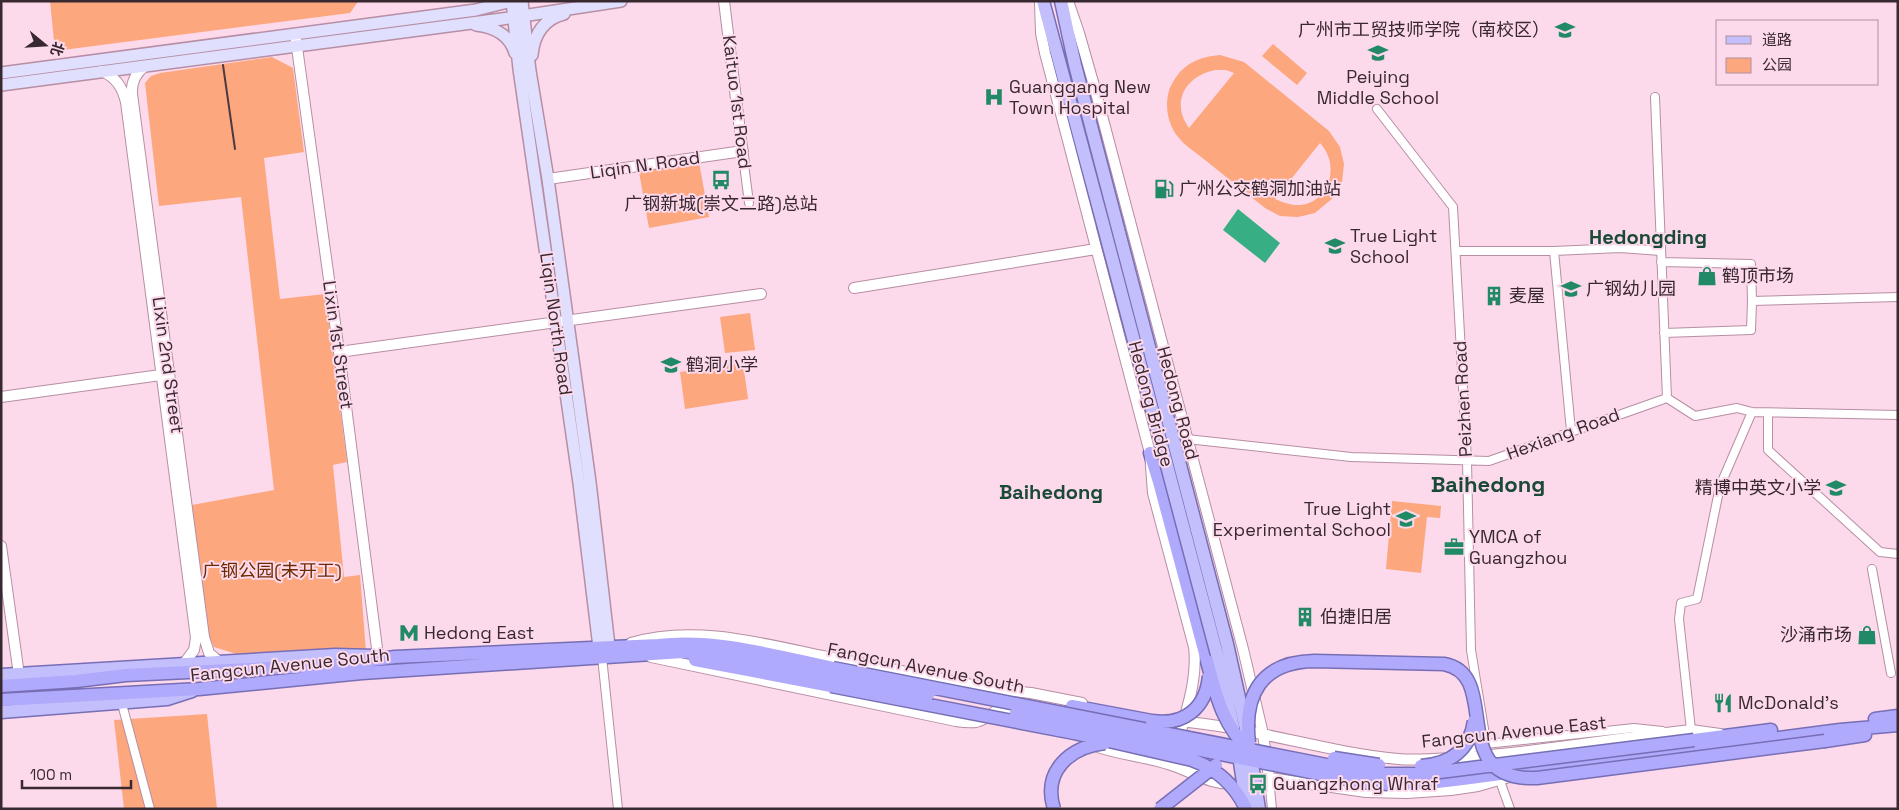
<svg xmlns="http://www.w3.org/2000/svg" width="1899" height="810" font-family="'Space Grotesk','Noto Sans SC',sans-serif">
<style>
.green{fill:#fda77f;fill-rule:evenodd}
.water{fill:#38ae84}
.lines{fill:none;stroke-linecap:round;stroke-linejoin:round}
.minor-casing{stroke:#b78ea4;stroke-width:10}
.tertiary-casing{stroke:#b78ea4;stroke-width:12}
.secondary-casing{stroke:#b78ea4;stroke-width:14}
.primary-casing{stroke:#786eb5;stroke-width:15}
.trunk-casing{stroke:#786eb5;stroke-width:15}
.minor{stroke:#fff;stroke-width:8}
.tertiary{stroke:#fff;stroke-width:10}
.secondary{stroke:#e1dffe;stroke-width:11}
.primary{stroke:#c3bffd;stroke-width:12}
.trunk{stroke:#afaafc;stroke-width:12}
.rail{stroke:#4c3a43;stroke-width:2}
.primary-bridge-casing{stroke:#786eb5;stroke-width:15;stroke-linecap:butt}
.trunk-bridge-casing{stroke:#786eb5;stroke-width:15;stroke-linecap:butt}
.primary-bridge{stroke:#c3bffd;stroke-width:12}
.trunk-bridge{stroke:#afaafc;stroke-width:12}
.labels{text-anchor:middle;stroke-width:4;stroke-linejoin:round;paint-order:stroke}
.poi-label{font-size:18px;fill:#382830;stroke:#fcd9eb;text-anchor:start}
.street-label{font-size:18px;fill:#382830;stroke:#fcd9eb}
.park-label{font-size:18px;fill:#6f2a00;stroke:#fcd9eb}
.quarter-label{font-size:20px;font-weight:bold;fill:#1a4937;stroke:#fcd9eb}
.district-label{font-size:22px;font-weight:bold;fill:#1a4937;stroke:#fcd9eb}
</style>
<rect width="100%" height="100%" fill="#fcd9eb"/>
<!-- green -->
<path class="green" d="M50 1H357V3L350 13 55 51Z
M1273 44 1307 73 1297 85 1262 56Z
M1220 55 1244 62 1329 131 1340 147 1344 164 1342 182 1334 197 1315 213 1298 217 1280 216 1265 208C1245 192 1225 176 1205 160 1197 153 1186 147 1179 138 1166 124 1163 98 1173 82 1184 63 1199 57 1220 55ZM1216 70H1226L1234 73 1189 128C1170 102 1186 75 1216 70ZM1320 143C1342 167 1328 207 1294 205 1288 204 1281 202 1275 199Z
M272 57 293 68 304 152 264 158 280 299 325 294 347 462 333 465 344 577 360 575 366 652 243 656 214 647 206 629 192 505 274 490 241 197 159 206 145 83 151 76 160 73Z
M699 162 709 217 649 228 639 172Z
M750 313 755 350 725 353 720 317Z
M743 363 748 399 685 409 680 372Z
M1392 501 1441 506 1440 518 1427 517 1421 573 1386 569Z
M207 714 217 809H124L114 720Z"/>
<!-- water -->
<path class="water" d="M1238 209 1280 243 1265 263 1223 230Z"/>
<g class="lines">
<defs>
<path id="minor" d="M1655 97 1667 398
M1377 109 1453 207 1467 461 1471 650 1485 735
M744 164 749 203
M1456 251H1554L1620 248 1661 251
M1554 251 1571 431
M1661 262 1751 264 1752 301
M1664 333 1751 330 1752 301 1898 297
M1768 413V450L1880 552 1898 554
M1187 439 1351 457 1489 461 1667 398 1695 416 1737 408 1752 412 1898 415
M1872 569 1891 673
M602 657 618 809
M122 704 150 809
M1691 730 1679 619 1681 603 1697 599 1720 486 1752 412
M1460 752 1486 744 1634 728 1662 731
M1269 778 1272 809
M1500 781 1510 809"/>
<path id="tertiary" d="M724 1 744 164
M1068 1 1079 33 1095 89 1243 649 1263 734 1269 778
M1040 3 1041 33 1045 53 1150 453 1153 493 1194 647C1198 679 1186 711 1178 742
M296 40 339 352 378 656
M145 66C136 73 131 82 132 94L204 637 209 653 221 663
M102 71C116 78 122 86 126 102L196 638 194 650 183 665
M548 179 743 151
M854 288 1096 249
M339 352 761 294
M1 397 168 374
M1 546 19 675
M631 643C695 624 764 644 827 657 882 667 937 678 992 689L1031 693 1082 703
M651 657 956 721C962 722 969 723 976 722 994 718 993 704 1016 709
M1175 721C1250 726 1323 752 1398 759 1421 761 1444 758 1466 757 1541 752 1616 738 1691 730L1720 734
M1092 745C1118 755 1145 756 1171 765 1193 772 1210 785 1234 784
M1248 782 1269 778 1366 792 1407 793 1451 790 1478 786 1513 776"/>
<path id="secondary" d="M512 1 519 69 579 483 599 647
M522 1 530 71 548 179 590 482 609 646
M476 25C494 27 510 35 515 53
M532 55C534 34 544 19 564 14
M1 73 476 10 511 1
M1 85 502 19 621 1"/>
<path id="primary" d="M1043 1 1103 224
M1061 1 1075 65 1116 221
M1 675 335 655 376 656
M1 712 167 699 192 691"/>
<path id="trunk" d="M1150 453 1159 482 1207 661
M695 660 831 686
M1 686 76 681 126 675 335 665 395 657 658 645C716 638 776 656 833 668
M1 700 199 689 362 673 683 652 729 657 832 677
M1072 706 1152 721
M1875 719 1898 716
M1694 740 1771 730
M1825 741 1865 735
M1388 784 1428 783 1455 780 1840 730 1898 725"/>
</defs>
<!-- minor casing -->
<use href="#minor" class="minor-casing"/>
<!-- tertiary casing -->
<use href="#tertiary" class="tertiary-casing"/>
<!-- secondary casing -->
<use href="#secondary" class="secondary-casing"/>
<!-- primary casing -->
<use href="#primary" class="primary-casing"/>
<!-- trunk casing -->
<use href="#trunk" class="trunk-casing"/>
<!-- minor -->
<use href="#minor" class="minor"/>
<!-- tertiary -->
<use href="#tertiary" class="tertiary"/>
<!-- secondary -->
<use href="#secondary" class="secondary"/>
<!-- primary -->
<use href="#primary" class="primary"/>
<!-- trunk -->
<use href="#trunk" class="trunk"/>
<!-- rail -->
<path class="rail" d="M223 65 235 149"/>
<defs>
<path id="primary-bridge" d="M1116 221 1227 644 1246 729
M1103 224 1220 666 1233 727
M1238 749 1247 809
M1250 751 1259 809"/>
<path id="trunk-bridge" d="M1207 661C1216 695 1223 727 1251 751
M833 668 1342 768 1380 774H1424L1694 740
M832 677 928 695
M831 686 1074 733 1192 760C1217 769 1235 785 1246 809
M1016 713 1320 774 1361 782 1388 784
M1152 721C1184 726 1206 708 1209 676
M1249 743C1243 694 1262 662 1314 661L1444 664C1504 675 1444 782 1537 778L1825 741
M1334 758 1379 765
M1421 766C1449 764 1470 751 1474 721
M1054 809C1042 771 1070 747 1105 743
M1160 809 1216 765"/>
</defs>
<!-- primary-bridge casing -->
<use href="#primary-bridge" class="primary-bridge-casing"/>
<!-- trunk-bridge casing -->
<use href="#trunk-bridge" class="trunk-bridge-casing"/>
<!-- primary-bridge -->
<use href="#primary-bridge" class="primary-bridge"/>
<!-- trunk-bridge -->
<use href="#trunk-bridge" class="trunk-bridge"/>
</g>
<!-- icons -->
<defs>
<symbol id="university-bare" viewBox="-9 -9 18 18"><path d="M0-5L7-2L0 1L-7-2ZM-4 1L0 2.5L4 1V4Q0 6-4 4Z" fill="#218966" stroke="#fcd9eb" stroke-width="2.5" paint-order="stroke"/></symbol>
<symbol id="school-bare" viewBox="-9 -9 18 18"><path d="M0-5L7-2L0 1L-7-2ZM-4 1L0 2.5L4 1V4Q0 6-4 4Z" fill="#218966" stroke="#fcd9eb" stroke-width="2.5" paint-order="stroke"/></symbol>
<symbol id="hospital-bare" viewBox="-9 -9 18 18"><path d="M-5-5h3v3.5h4V-5h3V5h-3V1.5h-4V5h-3Z" fill="#218966" stroke="#fcd9eb" stroke-width="2.5" paint-order="stroke"/></symbol>
<symbol id="bus-bare" viewBox="-9 -9 18 18"><path d="M-5-6H5V4H4V6H2V4H-2V6H-4V4H-5ZM-3.5-4V0h7V-4ZM-3.5 1.2v1.5H-2V1.2ZM2 1.2v1.5H3.5V1.2Z" fill="#218966" stroke="#fcd9eb" stroke-width="2.5" paint-order="stroke"/></symbol>
<symbol id="fuel-bare" viewBox="-9 -9 18 18"><path d="M-5.5-6h7V0h2V4h1.3V-2.5L3-4.5l.8-.8L6-3V5H2.5V1h-1V6h-7ZM-4.2-4.7v3.2H.2V-4.7Z" fill="#218966" stroke="#fcd9eb" stroke-width="2.5" paint-order="stroke"/></symbol>
<symbol id="shop-bare" viewBox="-9 -9 18 18"><path d="M-5-2.5h2.3a2.7 3.5 0 0 1 5.4 0H5L5.5 6h-11ZM-1.5-2.5h3a1.5 2.3 0 0 0-3 0Z" fill="#218966" stroke="#fcd9eb" stroke-width="2.5" paint-order="stroke"/></symbol>
<symbol id="building-bare" viewBox="-9 -9 18 18"><path d="M-4-6H4V6H1V3H-1V6H-4ZM-2.5-4.3h1.7v1.8h-1.7ZM.8-4.3h1.7v1.8H.8ZM-2.5-1h1.7V.8h-1.7ZM.8-1h1.7V.8H.8Z" fill="#218966" stroke="#fcd9eb" stroke-width="2.5" paint-order="stroke"/></symbol>
<symbol id="office-bare" viewBox="-9 -9 18 18"><path d="M-6-3h4V-5.5h4V-3h4V5H-6ZM-1-4.5V-3h2v-1.5ZM-6 0V1H6V0Z" fill="#218966" stroke="#fcd9eb" stroke-width="2.5" paint-order="stroke"/></symbol>
<symbol id="metro-bare" viewBox="-9 -9 18 18"><path d="M-5.5 5V-5H-3L0 0L3-5H5.5V5H3V-.5L0 4L-3-.5V5Z" fill="#218966" stroke="#fcd9eb" stroke-width="2.5" paint-order="stroke"/></symbol>
<symbol id="restaurant-bare" viewBox="-9 -9 18 18"><path d="M-5-6h1v4h1v-4h1v4h1v-4h1v5L-1.5 .5V6h-2V.5L-5-1ZM5-6V6H3V1.5H1.5Q1.5-4 5-6Z" fill="#218966" stroke="#fcd9eb" stroke-width="2.5" paint-order="stroke"/></symbol>
</defs>
<g fill-rule="evenodd">
<use href="#university-bare" x="1551" y="16" width="28" height="28"/>
<use href="#school-bare" x="1364" y="39" width="28" height="28"/>
<use href="#hospital-bare" x="980" y="83" width="28" height="28"/>
<use href="#bus-bare" x="707" y="166" width="28" height="28"/>
<use href="#fuel-bare" x="1150" y="175" width="28" height="28"/>
<use href="#school-bare" x="1321" y="232" width="28" height="28"/>
<use href="#shop-bare" x="1693" y="262" width="28" height="28"/>
<use href="#school-bare" x="1557" y="275" width="28" height="28"/>
<use href="#building-bare" x="1480" y="282" width="28" height="28"/>
<use href="#school-bare" x="657" y="351" width="28" height="28"/>
<use href="#school-bare" x="1822" y="474" width="28" height="28"/>
<use href="#school-bare" x="1392" y="505" width="28" height="28"/>
<use href="#office-bare" x="1440" y="533" width="28" height="28"/>
<use href="#building-bare" x="1291" y="603" width="28" height="28"/>
<use href="#metro-bare" x="395" y="619" width="28" height="28"/>
<use href="#shop-bare" x="1853" y="621" width="28" height="28"/>
<use href="#restaurant-bare" x="1709" y="689" width="28" height="28"/>
<use href="#bus-bare" x="1244" y="770" width="28" height="28"/>
</g>
<g class="labels">
<!-- poi labels -->
<g class="poi-label">
<text x="1550" y="36" text-anchor="end">广州市工贸技师学院（南校区）</text>
<text x="1378" y="83" text-anchor="middle">Peiying<tspan x="1378" dy="21">Middle School</tspan></text>
<text x="1009" y="93">Guanggang New<tspan x="1009" dy="21">Town Hospital</tspan></text>
<text x="1179" y="195">广州公交鹤洞加油站</text>
<text x="721" y="210" text-anchor="middle">广钢新城(崇文二路)总站</text>
<text x="1350" y="242">True Light<tspan x="1350" dy="21">School</tspan></text>
<text x="1722" y="282">鹤顶市场</text>
<text x="1586" y="295">广钢幼儿园</text>
<text x="1509" y="302">麦屋</text>
<text x="686" y="371">鹤洞小学</text>
<text x="1821" y="494" text-anchor="end">精博中英文小学</text>
<text x="1391" y="515" text-anchor="end">True Light<tspan x="1391" dy="21">Experimental School</tspan></text>
<text x="1469" y="543">YMCA of<tspan x="1469" dy="21">Guangzhou</tspan></text>
<text x="1320" y="623">伯捷旧居</text>
<text x="424" y="639">Hedong East</text>
<text x="1852" y="641" text-anchor="end">沙涌市场</text>
<text x="1738" y="709">McDonald's</text>
<text x="1273" y="790">Guangzhong Whraf</text>
</g>
<!-- street labels -->
<g class="street-label">
<text transform="translate(737 102) rotate(83)" y="6">Kaituo 1st Road</text>
<text transform="translate(645 165) rotate(-8)" y="6">Liqin N. Road</text>
<text transform="translate(556 324) rotate(82)" y="6">Liqin North Road</text>
<text transform="translate(338 345) rotate(82)" y="6">Lixin 1st Street</text>
<text transform="translate(168 365) rotate(82)" y="6">Lixin 2nd Street</text>
<text transform="translate(1463 399) rotate(-93)" y="6">Peizhen Road</text>
<text transform="translate(1178 403) rotate(75)" y="6">Hedong Road</text>
<text transform="translate(1151 404) rotate(75)" y="6">Hedong Bridge</text>
<text transform="translate(1563 434) rotate(-20)" y="6">Hexiang Road</text>
<text transform="translate(290 665) rotate(-6)" y="6">Fangcun Avenue South</text>
<text transform="translate(926 668) rotate(11)" y="6">Fangcun Avenue South</text>
<text transform="translate(1514 732) rotate(-6)" y="6">Fangcun Avenue East</text>
</g>
<!-- park labels -->
<g class="park-label">
<text x="272" y="577">广钢公园(未开工)</text>
</g>
<!-- quarter labels -->
<g class="quarter-label">
<text x="1648" y="244">Hedongding</text>
<text x="1051" y="499">Baihedong</text>
</g>
<!-- district labels -->
<g class="district-label">
<text x="1488" y="492">Baihedong</text>
</g>
</g>
<!-- border -->
<rect width="1899" height="810" fill="none" stroke="#382830" stroke-width="5"/>
<!-- legend -->
<rect x="1716" y="20" width="162" height="65" fill="#fcd9eb" stroke="#ae92a0"/>
<rect x="1726" y="36" width="25" height="8" fill="#c3bffd" stroke="#ae92a0"/>
<text x="1762" y="45" font-size="15" fill="#382830">道路</text>
<rect x="1726" y="58" width="25" height="15" fill="#fda77f" stroke="#ae92a0"/>
<text x="1762" y="70" font-size="15" fill="#382830">公园</text>
<!-- north arrow -->
<g transform="translate(45 45) rotate(108)" stroke="#fcd9eb" stroke-width="4" paint-order="stroke">
<path d="M0-4L9 19L0 12L-9 19Z" fill="#382830"/>
<text y="-8" font-size="14" font-weight="bold" text-anchor="middle" fill="#382830">北</text>
</g>
<!-- scale -->
<path d="M22 780v8h109v-8" fill="none" stroke="#382830" stroke-width="2.5"/>
<text x="30" y="780" font-size="15" fill="#382830" stroke="#fcd9eb" stroke-width="4" paint-order="stroke">100 m</text>
</svg>
